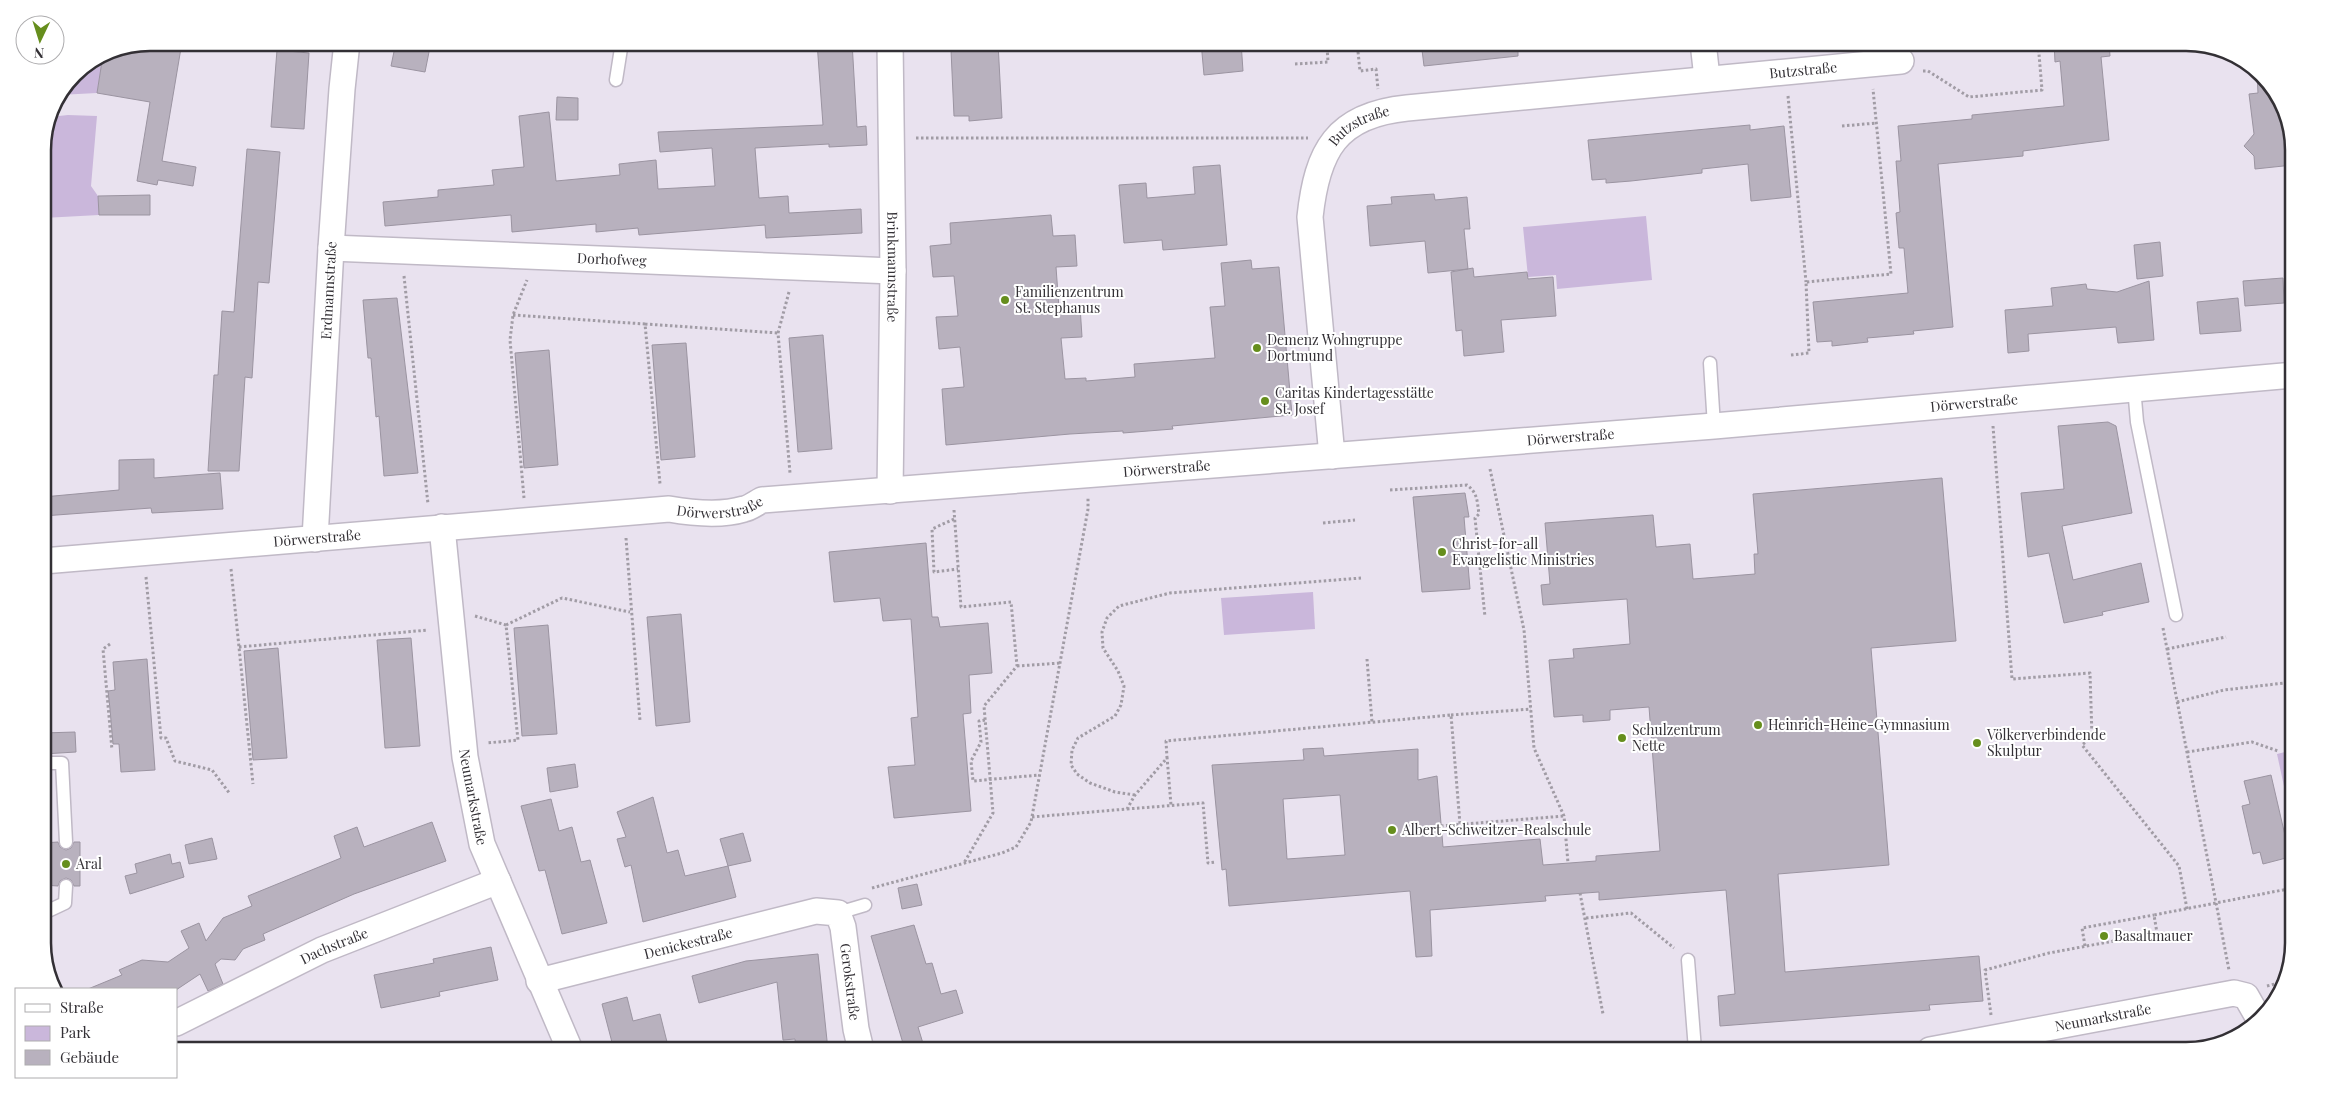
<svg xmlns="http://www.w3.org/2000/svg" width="2336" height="1093" font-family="'Playfair Display',serif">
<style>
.green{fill:#cab7db}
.building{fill:#b8b1be;stroke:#9b94a1;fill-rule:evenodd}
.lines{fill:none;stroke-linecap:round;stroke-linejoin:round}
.service-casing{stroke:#c0b9c6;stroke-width:15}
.minor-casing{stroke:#c0b9c6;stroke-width:28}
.path{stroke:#a19ca5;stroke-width:3;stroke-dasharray:2.5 2.5;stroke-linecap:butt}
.service{stroke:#fff;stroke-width:12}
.minor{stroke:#fff;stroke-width:25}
.poi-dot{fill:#668e1d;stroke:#fff;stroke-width:2}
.labels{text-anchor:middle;stroke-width:4;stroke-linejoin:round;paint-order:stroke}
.street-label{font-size:14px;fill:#333035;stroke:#fff}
.poi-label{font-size:14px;fill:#333035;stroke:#fff;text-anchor:start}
.rim{fill:none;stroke:#333035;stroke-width:2.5}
</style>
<rect width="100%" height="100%" fill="#e9e2ef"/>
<!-- green -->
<path class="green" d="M103 55 97 93 59 95 74 74Z
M68 115 97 116 91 186 98 196 99 215 43 218V144L50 117Z
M1646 216 1652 280 1557 289 1556 275 1528 277 1523 227Z
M1313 592 1315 629 1224 635 1221 598Z
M2293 750V828L2277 754Z"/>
<!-- building -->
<path class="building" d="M150 42H182L162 161 196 167 193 186 158 180 157 185 137 181 150 102 97 93 103 55 109 51Z
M396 42H431L425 72 391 66Z
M817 42H852L857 127 866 126 867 145 829 147V144L755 148 759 198 788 196 789 213 861 209 862 233 766 238 765 225 639 235 638 228 596 232V224L512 232 511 215 385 226 383 202 438 197V190L494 185 492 170 524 167 519 116 549 112 556 181 620 175 619 164 656 160 658 189 715 186 712 148 660 152 658 132 823 125Z
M1201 42H1241L1243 71 1204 75Z
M1421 42H1518V56L1424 66Z
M2054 42H2109L2110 56 2101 57 2109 140 2023 151V156L1938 164 1953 327 1913 331 1914 334 1867 338 1868 342 1832 346V341L1817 342 1813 302 1908 293 1904 248H1899L1896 213 1900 212 1896 161H1901L1898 126 1972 119V115L2064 106 2060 61 2055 62Z
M998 43 1002 118 969 121V116H954L951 50 965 49V45Z
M277 50 309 53 304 129 271 127Z
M2257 75 2275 90 2293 144V165L2255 169 2254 156 2244 146 2254 134 2249 94 2258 93Z
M557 97 578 98V120H556Z
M1750 125V130L1784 126 1791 197 1751 201 1748 164 1702 169V173L1631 181 1606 183V179L1592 180 1588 140Z
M247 149 280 152 269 283 258 282 252 378 245 377 239 471H208L214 375H218L222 311 234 312Z
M1220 165 1227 245 1163 250 1162 240 1124 243 1119 185 1146 183 1147 198 1195 194 1193 167Z
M1434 194 1435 200 1467 197 1470 229H1464L1468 269 1428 273 1425 241 1370 246 1367 206 1392 204 1391 197Z
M150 195V215H99L98 196Z
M1051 215 1053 236 1075 235 1077 266 1056 267 1059 308 1080 306 1082 337 1061 338 1065 379 1086 378V381L1135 377 1134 364 1215 358 1210 307 1225 306 1221 263 1251 260 1252 269 1279 267 1292 415 1172 426 1173 429 1123 433V431L1070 434 946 445 942 389 964 387 960 347 939 349 936 317 958 316 954 276 933 277 930 246 951 244 950 223Z
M2160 242 2163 276 2137 279 2134 245Z
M1473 268 1474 277 1527 272 1528 279 1553 277 1556 316 1501 320 1504 352 1464 356 1462 330 1456 331 1451 272Z
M2283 278 2284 303 2245 306 2243 281Z
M2149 281 2154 340 2118 343 2116 327 2028 334 2029 351 2008 353 2005 310 2053 306 2051 288 2086 284 2087 289 2117 292Z
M397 298 418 473 384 476 379 416 376 417 371 358H368L363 300Z
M2238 298 2241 331 2200 334 2197 302Z
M823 335 832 449 798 452 789 338Z
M686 343 695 457 661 460 652 345Z
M549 350 558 465 524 468 515 353Z
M2108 422 2116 426 2132 513 2062 526 2073 580 2141 563 2149 602 2102 612 2103 615 2064 623 2049 553 2028 557 2021 493 2064 489 2058 426Z
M154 459V478L220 473 223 509 152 513 151 508 43 516V497L119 490V460Z
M1942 478 1956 641 1871 648 1889 865 1778 874 1785 972 1979 956 1983 1001 1929 1005 1930 1010 1720 1026 1718 996 1735 994 1726 890 1599 900V892L1545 896 1546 901 1430 910 1432 956 1416 957 1410 891 1229 906 1226 869 1222 870 1212 765 1304 760 1303 749 1323 748 1324 756 1418 749V780L1437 776 1443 847 1540 839 1543 865 1596 861V856L1660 851 1649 707 1610 710V720L1583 722V715L1554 717 1549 660 1574 658 1573 649 1630 644 1627 599 1543 605 1541 585 1550 584 1545 523 1653 515 1656 547 1690 544 1693 579 1755 574 1754 554H1758L1753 494ZM1340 795 1345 855 1287 859 1283 799Z
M1465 493 1469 517H1464L1470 589 1422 592 1413 497Z
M926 543 932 617H938L940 627 988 623 992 673 969 675 971 713 963 714 971 811 894 818 888 767 915 765 911 718 918 717 911 619 883 621 880 598 834 602 829 552Z
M681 614 690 722 656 726 647 617Z
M548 625 557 734 522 736 514 628Z
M411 638 420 746 385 748 377 640Z
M278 648 287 758 253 760 244 651Z
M147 659 155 770 121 772 119 744H113L110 709 108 691 115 690 113 662Z
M75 732 76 752 43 754V733Z
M575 764 578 787 550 792 547 768Z
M2271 775 2290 857 2263 864 2260 852 2253 854 2242 806 2250 804 2244 781Z
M653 797 667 853 678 850 685 876 728 866 736 897 643 922 631 865 625 867 617 839 626 837 617 812Z
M551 799 559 831 572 827 581 862 590 860 607 923 562 934 545 870 539 871 521 806Z
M432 822 446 861 354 894 263 934 265 940 243 949 235 960 221 959 215 964 223 984 208 991 200 974 176 990 88 989 122 975 119 970 142 960 168 962 189 948 181 931 199 923 206 941 223 918 252 906 248 896 341 858 334 836 357 827 364 847Z
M743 833 751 861 728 866 720 839Z
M212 838 217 859 189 864 185 845Z
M58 842 60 847 66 850 71 848 74 842H80V886H74L71 880 66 878 60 881 58 886 43 885V843Z
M170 854 172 864 180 862 184 877 130 894 125 876 137 873 135 864Z
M917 884 922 905 902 909 898 888Z
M914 925 926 964 932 963 941 994 956 990 963 1013 918 1027 925 1050H905L871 936Z
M491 947 498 980 439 992 440 996 381 1008 374 975 434 963 433 959Z
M818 954 828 1050H796L795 1039 783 1040 777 982 699 1003 692 976 746 961Z
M627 997 633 1021 660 1014 669 1050H614L602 1004Z"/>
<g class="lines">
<defs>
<path id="service" d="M616 80 622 42
M1710 363 1714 426
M2134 387 2137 422 2176 615
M43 763H62L66 842
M43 911H48L65 903 66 886
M838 913 865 905
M1688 960 1695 1050"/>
<g id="minor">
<path id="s1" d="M890 42 893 271 890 491"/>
<path d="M1703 42 1707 78"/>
<path id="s2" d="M331 248 893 271"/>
<path id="s3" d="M1332 456 1310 217C1317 151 1336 115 1407 108L1901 61"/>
<path id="s4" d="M442 527 465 757 482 844 570 1050"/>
<path id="s5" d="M315 539 331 248 342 89 347 42"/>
<path id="s6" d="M43 561 669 509C692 513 721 516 744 509 750 508 756 503 762 500L1714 426 2293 375"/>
<path id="s7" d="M539 981 816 911 838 913 843 927 856 1029 861 1050"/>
<path id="s8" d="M176 1023 322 950 498 881"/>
<path id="s9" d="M1930 1050 2234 993 2246 996 2258 1017"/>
</g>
</defs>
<!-- service casing -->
<use href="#service" class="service-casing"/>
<!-- minor casing -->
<use href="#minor" class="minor-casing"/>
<!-- path -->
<path class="path" d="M1357 42 1360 71 1376 69 1378 89
M1923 50 1995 42
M1295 64 1328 62 1327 46 1357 44
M1923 71H1928L1969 97 2042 90 2038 42
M1788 96 1806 282
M1842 126 1877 123
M916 138H1308
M404 276 428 504
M789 292 778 333 790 473
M513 315 645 324 660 484
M645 324 778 333
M1791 355 1809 353 1806 282 1891 274 1873 89
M1993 426 2012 679 2090 673 2092 737 2082 745 2179 866 2187 909
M1490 469 1524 630 1534 748 1564 816 1568 863
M2289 474 2293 476
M1390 490 1467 485C1478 493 1477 502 1479 514L1475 518 1485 617
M524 498 510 340 513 315 527 280
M954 510 961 607 1011 602 1017 666 984 706 993 813 964 863
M954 519 932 529 934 572 958 569
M1323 523 1355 520
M626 538 640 721
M231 569 253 784
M146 577 161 738H166L175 761 212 770 230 794
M475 616 506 625 518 740 487 743
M506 625 562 598 630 612
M2163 628 2229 970
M110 644 103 649 112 750
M239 647 428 630
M2167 649 2226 637
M1367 659 1372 722
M1017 666 1061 663
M2177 702 2224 690 2293 682
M1451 715 1531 709
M985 720 979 721 981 742 971 761 973 781 1039 775
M2187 752 2252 742 2278 751
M1167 757 1171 805
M1135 795 1115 792 1090 783 1077 774 1071 765 1072 750 1078 738 1115 716 1121 705 1124 686 1118 671 1103 648 1102 632 1107 618 1119 606 1170 593 1361 578
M1127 809 1203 803 1208 863 1216 862
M1032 817 1127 809 1135 795 1167 758 1166 741 1451 715 1460 824
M1441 826 1564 816
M872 888 1002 853 1016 847 1031 822 1088 509V498
M1580 893 1603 1014
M1586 918 1631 913 1674 948
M2085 946 2082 928 2154 915
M2267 986 2286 981
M1991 1015 1985 970 2049 953 2157 933 2154 915 2293 888"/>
<!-- service -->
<use href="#service" class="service"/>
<!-- minor -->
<use href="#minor" class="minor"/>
</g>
<!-- markers -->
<g class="poi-dot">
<circle cx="1005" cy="300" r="5"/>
<circle cx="1257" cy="348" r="5"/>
<circle cx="1265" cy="401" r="5"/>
<circle cx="1442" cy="552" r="5"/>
<circle cx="1758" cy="725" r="5"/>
<circle cx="1622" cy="738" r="5"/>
<circle cx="1977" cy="743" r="5"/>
<circle cx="1392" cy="830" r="5"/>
<circle cx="66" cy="864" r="5"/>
<circle cx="2104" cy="936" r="5"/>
</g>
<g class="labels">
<!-- street labels -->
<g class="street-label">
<text dy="5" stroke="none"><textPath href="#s3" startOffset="801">Butzstraße</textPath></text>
<text dy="5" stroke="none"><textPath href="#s3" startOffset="351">Butzstraße</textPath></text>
<text dy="5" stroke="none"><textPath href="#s2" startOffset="281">Dorhofweg</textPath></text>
<text dy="5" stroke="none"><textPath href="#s1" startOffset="225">Brinkmannstraße</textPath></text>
<text dy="5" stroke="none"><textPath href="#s5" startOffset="249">Erdmannstraße</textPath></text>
<text dy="5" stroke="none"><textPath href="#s6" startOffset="1940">Dörwerstraße</textPath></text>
<text dy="5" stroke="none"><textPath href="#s6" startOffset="1535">Dörwerstraße</textPath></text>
<text dy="5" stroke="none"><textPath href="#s6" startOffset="1130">Dörwerstraße</textPath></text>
<text dy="5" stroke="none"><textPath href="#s6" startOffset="680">Dörwerstraße</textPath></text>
<text dy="5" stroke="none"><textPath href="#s6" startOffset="275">Dörwerstraße</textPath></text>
<text dy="5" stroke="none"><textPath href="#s4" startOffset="272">Neumarkstraße</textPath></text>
<text dy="5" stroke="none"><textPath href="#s7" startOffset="154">Denickestraße</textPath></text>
<text dy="5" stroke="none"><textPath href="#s8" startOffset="176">Dachstraße</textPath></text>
<text dy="5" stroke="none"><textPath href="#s7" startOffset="378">Gerokstraße</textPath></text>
<text dy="5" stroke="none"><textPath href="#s9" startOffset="176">Neumarkstraße</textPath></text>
</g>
<!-- poi labels -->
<g class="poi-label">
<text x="1015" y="297">Familienzentrum<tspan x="1015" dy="16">St. Stephanus</tspan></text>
<text x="1267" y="345">Demenz Wohngruppe<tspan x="1267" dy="16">Dortmund</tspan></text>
<text x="1275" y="398">Caritas Kindertagesstätte<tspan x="1275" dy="16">St. Josef</tspan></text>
<text x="1452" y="549">Christ-for-all<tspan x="1452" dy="16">Evangelistic Ministries</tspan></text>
<text x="1768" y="730">Heinrich-Heine-Gymnasium</text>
<text x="1632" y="735">Schulzentrum<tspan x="1632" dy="16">Nette</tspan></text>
<text x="1987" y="740">Völkerverbindende<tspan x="1987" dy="16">Skulptur</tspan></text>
<text x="1402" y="835">Albert-Schweitzer-Realschule</text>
<text x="76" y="869">Aral</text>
<text x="2114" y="941">Basaltmauer</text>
</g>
</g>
<!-- crop -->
<path d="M0 0H2336V1093H0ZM150 51H2186A99 99 0 0 1 2285 150V943A99 99 0 0 1 2186 1042H150A99 99 0 0 1 51 943V150A99 99 0 0 1 150 51Z" fill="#fff" fill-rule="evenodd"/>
<path class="rim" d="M150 51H2186A99 99 0 0 1 2285 150V943A99 99 0 0 1 2186 1042H150A99 99 0 0 1 51 943V150A99 99 0 0 1 150 51Z"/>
<!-- legend -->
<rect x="15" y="988" width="162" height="90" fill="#ffffff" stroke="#adacae"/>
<rect x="25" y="1004" width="25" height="8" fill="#ffffff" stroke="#adacae"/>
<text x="60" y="1013" font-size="15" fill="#333035">Straße</text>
<rect x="25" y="1026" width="25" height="15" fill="#cab7db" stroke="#adacae"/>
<text x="60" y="1038" font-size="15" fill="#333035">Park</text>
<rect x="25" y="1050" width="25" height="15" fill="#b8b1be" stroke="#adacae"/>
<text x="60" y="1063" font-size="15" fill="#333035">Gebäude</text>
<!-- north arrow -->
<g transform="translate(40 40) rotate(184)"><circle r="24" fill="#ffffff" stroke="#adacae"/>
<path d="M0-4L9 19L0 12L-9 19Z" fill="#668e1d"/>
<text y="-8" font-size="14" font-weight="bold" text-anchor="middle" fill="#333035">N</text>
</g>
</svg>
